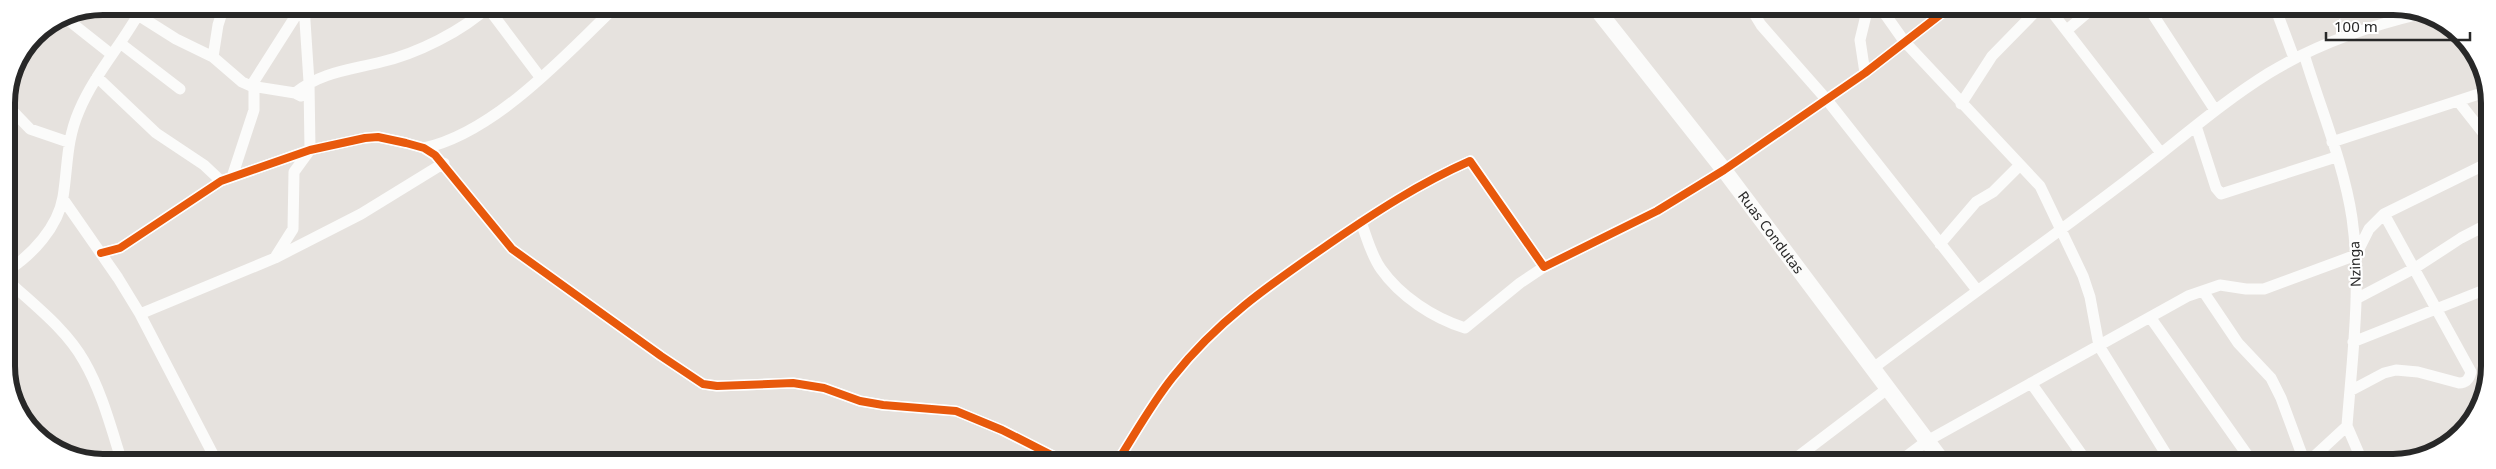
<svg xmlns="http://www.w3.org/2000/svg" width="2496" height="469" font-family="'Noto Sans',sans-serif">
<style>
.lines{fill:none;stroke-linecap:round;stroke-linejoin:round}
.street{stroke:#fbfbfa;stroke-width:11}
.secondary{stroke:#fbfbfa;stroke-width:16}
.cycleway-casing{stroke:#fff;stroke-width:11}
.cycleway{stroke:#e8590c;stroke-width:8}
.labels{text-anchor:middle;stroke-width:4.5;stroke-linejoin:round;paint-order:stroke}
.street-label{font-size:14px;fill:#282828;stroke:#fff}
.rim{fill:none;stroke:#282828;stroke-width:6}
</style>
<rect width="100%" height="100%" fill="#e6e2de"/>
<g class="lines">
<!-- street -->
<path class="street" d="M1750 7 1761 25 1827 100 1977 290
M1880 7 1904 41 2040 186 2083 276 2090 297 2099 346 2171 462
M2048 7 2161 153
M2148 7 2215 110
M2275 7 2294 58
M2393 7 2396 20
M488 8 540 77
M138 15 176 39 213 57 242 82 251 86 295 93 301 96
M63 16 111 54
M1603 17 1620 7
M2067 30 2094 7
M120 43 180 89
M2304 54C2320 107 2344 164 2352 218 2362 287 2352 358 2347 426L2307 463
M213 57 218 25 224 6
M1865 73 1860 40 1868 7
M97 77 156 133 204 165 221 181
M251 86 302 6
M295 93C321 72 350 70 381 62 416 54 463 31 489 6
M2458 101 2488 139
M6 104 30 129 68 142
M1961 104 1992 56 2040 7
M2196 126 2216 188 2221 194 2336 157
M2332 142 2488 91
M424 148C494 133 565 56 616 6
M232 177 254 110V87
M63 199 118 278 140 314 217 462
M1361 222C1367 238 1371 255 1381 269 1400 296 1433 318 1465 328L1520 283 1544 267
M1940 244 1976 202 1993 192 2020 165
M101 253 120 248 221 181 310 150 365 138 378 137 406 143 424 148 435 155 512 249 661 356 703 384 717 386 793 383 824 388 860 401 883 405 956 411 1002 430 1065 462
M276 256 293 229 294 172 310 150 309 82 304 6
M7 271C32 255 58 227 63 197 68 166 66 141 79 111 95 73 124 42 143 6
M7 280C34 305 66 329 84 361 102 392 111 428 122 462
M2203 291 2238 343 2271 378 2281 398 2305 463
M2356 299 2415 268 2461 238 2488 224
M140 314 275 258 361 214 444 163
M2150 317 2253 463
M2353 342 2489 288
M1872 369C1957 305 2043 244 2127 180 2175 144 2219 104 2269 73 2315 45 2369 26 2420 14
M2031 383 2087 462
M2350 391 2384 373 2396 370 2418 372 2459 383C2466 383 2469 380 2471 372L2384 214
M2347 426 2363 463
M1117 462C1135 434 1152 403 1173 377 1218 320 1271 284 1329 244 1374 213 1420 183 1470 161L1544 267 1657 211 1724 170 1865 73 1950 7
M1791 462 1887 389
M1899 462 1927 441 2188 296 2220 285 2246 289H2264L2356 255 2369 229 2384 214 2488 163"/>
<!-- secondary -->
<path class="secondary" id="s1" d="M1595 7 1724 170 1943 462"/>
<defs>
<path id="cycleway" d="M101 253 120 248 221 181 310 150 365 138 378 137 406 143 424 148 435 155 512 249 661 356 703 384 717 386 793 383 824 388 860 401 883 405 956 411 1002 430 1065 462
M1117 462C1135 434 1152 403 1173 377 1218 320 1271 284 1329 244 1374 213 1420 183 1470 161L1544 267 1657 211 1724 170 1865 73 1950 7"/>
</defs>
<!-- cycleway casing -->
<use href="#cycleway" class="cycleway-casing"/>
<!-- cycleway -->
<use href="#cycleway" class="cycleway"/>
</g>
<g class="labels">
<!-- street labels -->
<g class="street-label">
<text dy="5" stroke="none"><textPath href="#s1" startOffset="286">Ruas Condutas</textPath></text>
<text transform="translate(2355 264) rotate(-92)" y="5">Nzinga</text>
</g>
</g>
<!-- crop -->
<path d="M0 0H2496V469H0ZM103 15H2393A88 88 0 0 1 2481 103V366A88 88 0 0 1 2393 454H103A88 88 0 0 1 15 366V103A88 88 0 0 1 103 15Z" fill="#fff" fill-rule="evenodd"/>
<path class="rim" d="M103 15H2393A88 88 0 0 1 2481 103V366A88 88 0 0 1 2393 454H103A88 88 0 0 1 15 366V103A88 88 0 0 1 103 15Z"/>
<!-- scale -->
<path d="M2326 32v8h144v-8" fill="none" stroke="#282828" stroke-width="2.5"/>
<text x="2334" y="32" font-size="15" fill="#282828" stroke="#ffffff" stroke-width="4" paint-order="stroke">100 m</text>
</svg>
